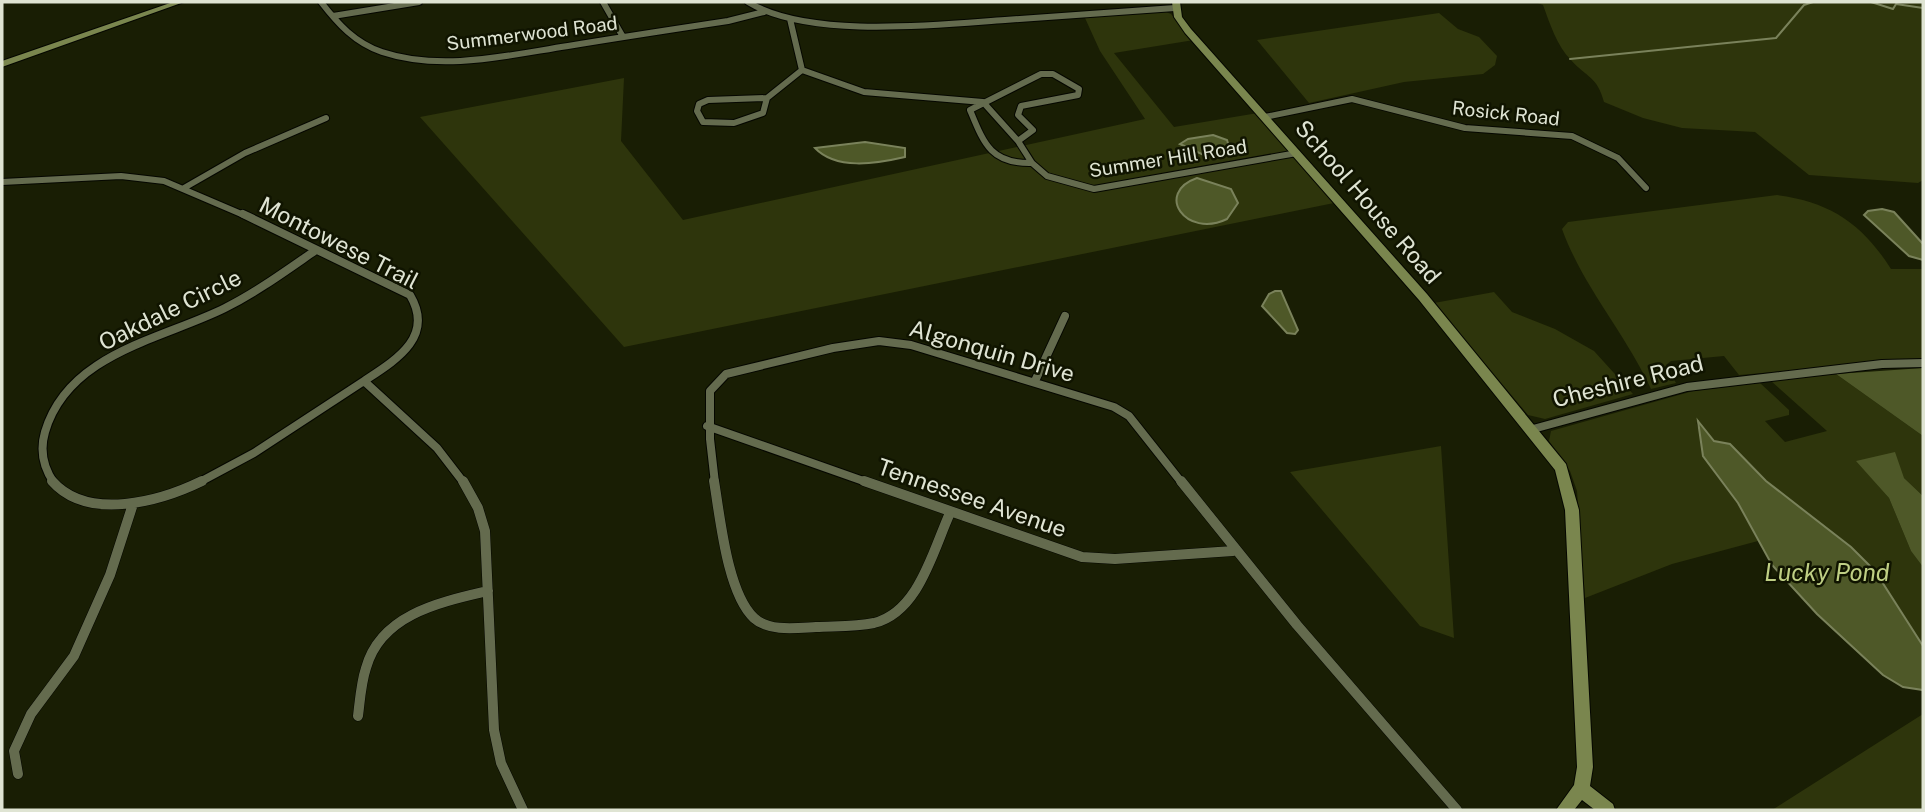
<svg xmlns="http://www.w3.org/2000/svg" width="1925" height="812" font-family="'Public Sans',sans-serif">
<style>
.green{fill:#2e350c}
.forest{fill:#4e5828}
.water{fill:#4e5828;stroke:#7a825b;stroke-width:2}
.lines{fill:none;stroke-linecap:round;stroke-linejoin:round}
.stream{stroke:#7a825b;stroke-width:2}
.street-far2-casing{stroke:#050700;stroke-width:8}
.street-far1-casing{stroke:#050700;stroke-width:10}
.street-casing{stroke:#050700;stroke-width:11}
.secondary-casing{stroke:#050700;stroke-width:2}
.street-far2{stroke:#646b4e;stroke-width:6}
.street-far1{stroke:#646b4e;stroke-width:8}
.street{stroke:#646b4e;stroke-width:10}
.secondary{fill:#7a864e;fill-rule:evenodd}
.labels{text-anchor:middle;stroke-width:5;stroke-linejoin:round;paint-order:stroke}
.far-street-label{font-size:19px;fill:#dfe4d3;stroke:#101400}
.street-label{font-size:23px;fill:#dfe4d3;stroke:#101400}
.water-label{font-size:24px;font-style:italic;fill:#bfcf84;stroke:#101400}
</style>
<rect width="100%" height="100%" fill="#191e04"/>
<!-- green -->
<path class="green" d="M1535 2H1923V180L1918 183 1809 175 1755 132 1682 128 1643 118 1604 102C1597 76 1587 78 1571 60 1557 46 1550 24 1543 5Z
M1164 11 1171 14 1194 40 1114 53 1174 127 1258 113 1334 203 624 347 420 117 624 78 621 141 683 220 1145 119 1100 51 1085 18Z
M1439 13 1458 29 1479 37 1497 56 1495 65 1483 74 1404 82 1309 103 1257 40Z
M1777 195C1830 202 1862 223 1891 269H1923V359L1739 375 1724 356 1671 361 1666 365 1676 383 1651 389C1626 334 1583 287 1562 229L1568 222Z
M1494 292 1512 312 1555 329 1594 351 1633 394 1545 419 1528 415 1434 303Z
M1836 374 1923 436V496L1904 478 1857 461 1889 498 1911 551 1923 567V646L1875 571 1851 547 1766 481 1730 444 1714 441 1696 422 1716 475 1738 503 1758 541 1672 564 1585 598 1577 491 1570 471 1549 441 1551 431 1693 391 1760 383 1789 410V415L1765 421 1785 442 1827 431 1771 381Z
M1441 446 1454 638 1420 626 1290 472Z
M1923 714V810H1772Z"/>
<!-- forest -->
<path class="forest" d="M1923 368V436L1836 374Z
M1895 452 1904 478 1923 496V567L1911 551 1889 498 1856 461Z"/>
<!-- water -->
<path class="water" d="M1213 135 1227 140 1230 150 1228 155 1206 156 1180 144 1188 139Z
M865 142 905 148V157C875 164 836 170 815 148Z
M1197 178 1231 189 1238 203 1227 219C1186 239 1154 193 1197 178Z
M1882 209 1894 212 1923 244V260L1909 256 1864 215 1868 211Z
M1275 291H1281L1298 330 1295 334 1287 333 1262 306 1269 294Z
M1698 421 1714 441 1730 444 1766 481 1851 547 1875 571 1923 646V690L1903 687 1883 675 1817 614 1772 565 1738 503 1703 456Z"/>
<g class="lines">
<!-- stream -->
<path class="stream" d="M1871 2 1893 9 1896 4 1923 8
M1570 59 1776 38 1804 5 1813 2"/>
<defs>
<path id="street-far2" d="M321 2C338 24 355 43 382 52 442 72 509 55 568 46 622 37 675 29 728 21L764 12
M603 2 623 37
M748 2C808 39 935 25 1005 20 1062 16 1118 12 1175 8
M333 16 419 2
M790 19 802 70 864 92 983 102 1018 141 1032 163 1047 176 1094 189 1297 153
M767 98 763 113 734 123 703 122 697 111 699 104 708 100Z
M767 98 802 70
M1265 117 1352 99 1465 128 1572 136 1618 158 1646 188
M1018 141 1033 130 1018 115 1021 106 1078 95 1079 89 1053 74H1041L970 110C984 144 991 164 1032 163
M2 182 121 176 164 181 246 216
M184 188 245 153 326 118"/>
<path id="street-far1" d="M243 214 410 295C435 337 396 360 364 381L437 448 464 483
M1035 381 1065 316
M707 426 869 483
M1533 429 1687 387 1882 364 1923 363
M54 483C43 467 40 449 45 432 68 353 163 339 225 308 257 292 287 270 316 250
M198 483 254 453 364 381
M715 483 710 439V391L726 374 833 348 879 341 911 345 1114 407 1129 416 1182 483"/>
<path id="street" d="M52 481C88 522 161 501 202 481
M463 481 478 508 485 531 494 730 501 763 523 810
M714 481C720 516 727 593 754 618 769 632 797 628 816 627 835 626 855 627 874 623 919 612 933 550 950 513
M864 481 1082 557 1115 559 1233 551
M1181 481 1297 625 1457 810
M358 716C360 700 361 683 366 668 381 614 441 602 488 591
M18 774 14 751 31 714 74 656 110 575 133 504"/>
<path id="secondary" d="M173 2H184L2 67V61Z
M1172 2H1180L1182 17 1191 29 1427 294 1566 464 1579 510 1593 767 1590 786 1613 804 1615 810H1595L1582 800 1574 810H1556L1574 785 1577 767 1565 510 1555 470 1419 300 1185 33 1174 17Z"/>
</defs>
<!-- street-far2 casing -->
<use href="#street-far2" class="street-far2-casing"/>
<!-- street-far1 casing -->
<use href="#street-far1" class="street-far1-casing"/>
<!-- street casing -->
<use href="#street" class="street-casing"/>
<!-- secondary casing -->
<use href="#secondary" class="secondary-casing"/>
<!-- street-far2 -->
<use href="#street-far2" class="street-far2"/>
<!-- street-far1 -->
<use href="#street-far1" class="street-far1"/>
<!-- street -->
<use href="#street" class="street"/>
<!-- secondary -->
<use href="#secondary" class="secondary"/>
</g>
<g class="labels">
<!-- far-street labels -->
<g class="far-street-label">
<text transform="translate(532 33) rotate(-7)" y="7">Summerwood Road</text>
<text transform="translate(1506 113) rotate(6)" y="7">Rosick Road</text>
<text transform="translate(1168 158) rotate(-9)" y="7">Summer Hill Road</text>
</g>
<!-- street labels -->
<g class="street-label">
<text transform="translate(1368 202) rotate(49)" y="8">School House Road</text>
<text transform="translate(339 243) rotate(27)" y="8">Montowese Trail</text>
<text transform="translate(170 310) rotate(-26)" y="8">Oakdale Circle</text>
<text transform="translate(992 351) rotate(16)" y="8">Algonquin Drive</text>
<text transform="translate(1628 381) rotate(-14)" y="8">Cheshire Road</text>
<text transform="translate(972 498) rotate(19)" y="8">Tennessee Avenue</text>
</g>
<!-- water labels -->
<g class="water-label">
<text x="1827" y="581">Lucky Pond</text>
</g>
</g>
<!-- border -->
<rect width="1925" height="812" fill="none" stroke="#dfe4d3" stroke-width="7"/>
</svg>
